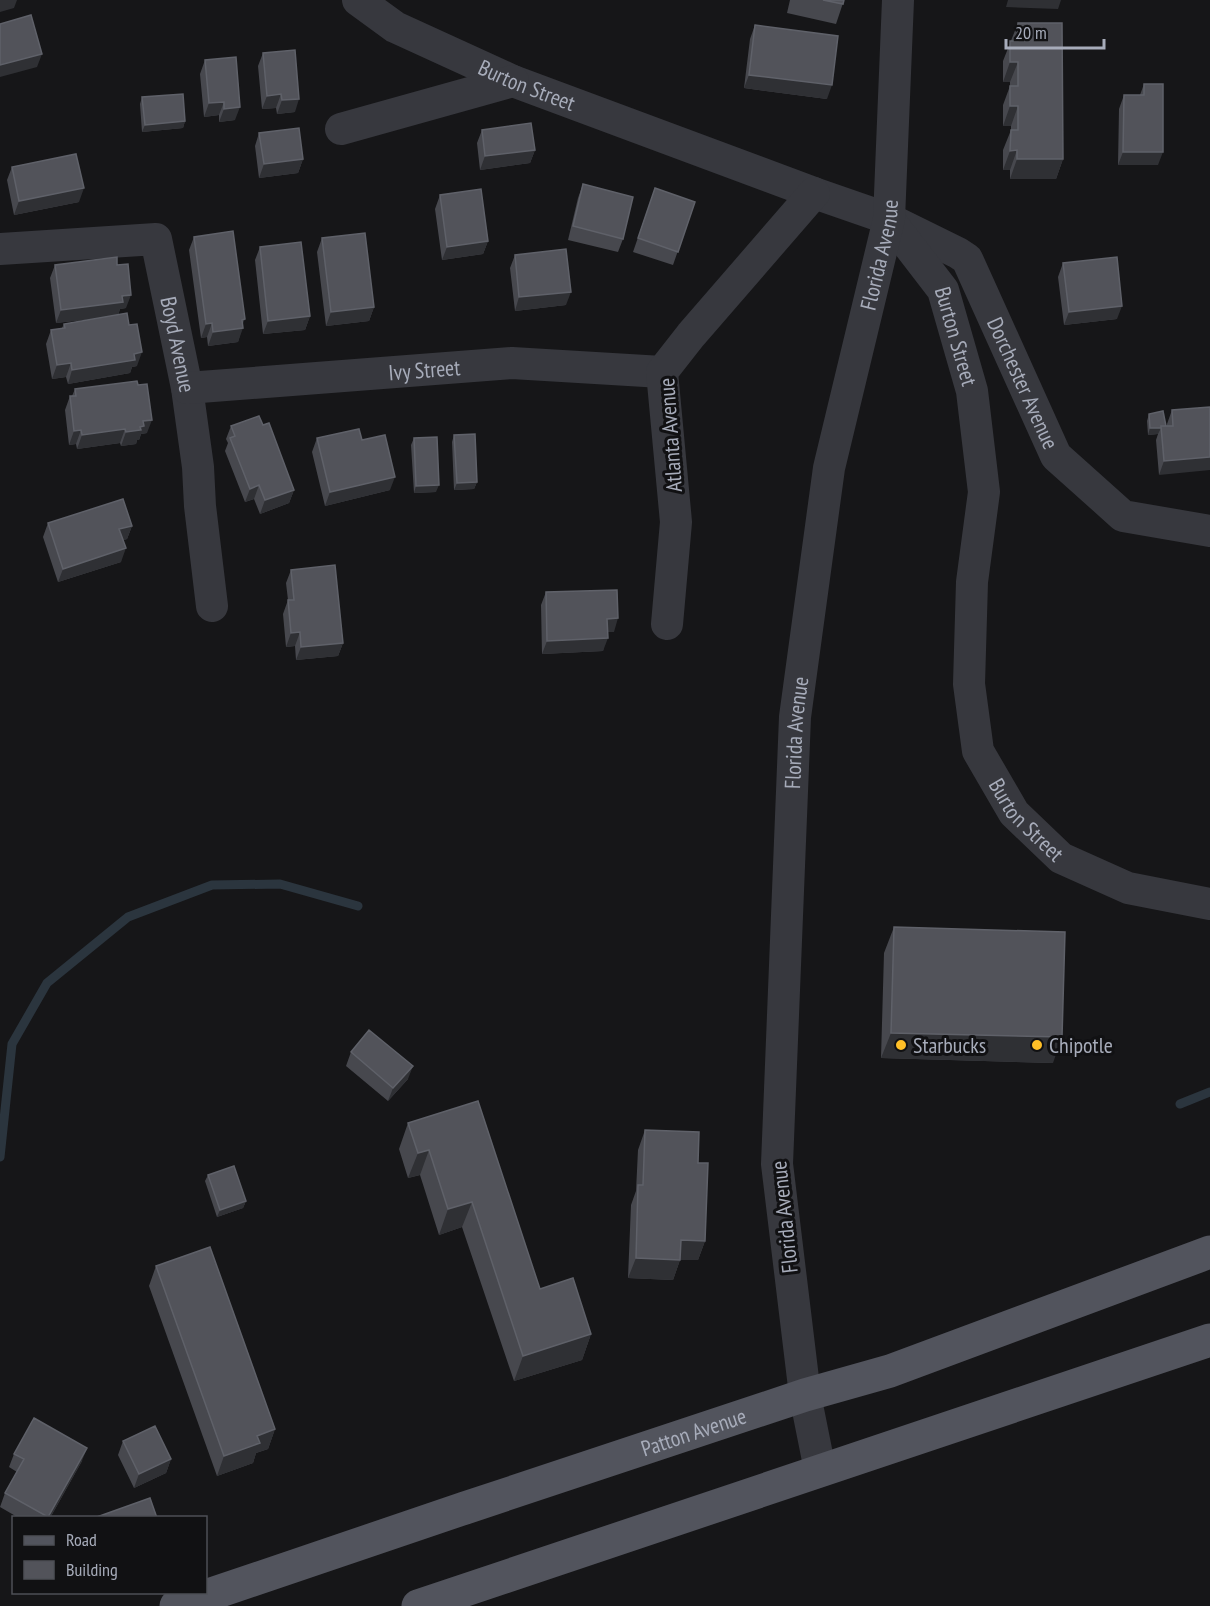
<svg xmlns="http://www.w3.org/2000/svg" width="1210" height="1606" font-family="'PT Sans Narrow',sans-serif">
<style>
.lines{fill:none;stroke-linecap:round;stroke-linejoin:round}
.stream{stroke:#2b353e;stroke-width:9}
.minor{stroke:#37383e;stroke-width:32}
.primary{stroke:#52545d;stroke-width:33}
.wall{fill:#47484e}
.shaded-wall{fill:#2f3034}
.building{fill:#52535a;stroke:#5f6169;stroke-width:1.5}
.poi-dot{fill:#ffbf27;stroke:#111113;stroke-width:2}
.labels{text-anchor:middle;stroke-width:6;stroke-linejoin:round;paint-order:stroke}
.street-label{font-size:22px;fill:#a7acba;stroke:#111113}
.poi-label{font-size:22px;fill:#a7acba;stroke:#111113;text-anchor:start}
</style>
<rect width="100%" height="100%" fill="#161618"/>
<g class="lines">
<!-- stream -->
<path class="stream" d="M1180 1104 1210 1092
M0 1157 12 1044 47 983 128 917 212 885 280 884 358 906"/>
<!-- minor -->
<g class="minor">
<path id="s1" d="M358 0 395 27 513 81 814 193 889 219 958 253 967 259 1056 456 1123 516 1210 531"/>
<path d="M341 129 513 81"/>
<path id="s2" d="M893 225 943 290 972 391 984 492 972 582 969 684 978 751 1014 813 1061 858 1128 888 1210 904"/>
<path id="s3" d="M0 249 156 239 187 388 198 467 200 506 212 606"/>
<path id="s4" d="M187 388 512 363 662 372"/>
<path d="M667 624 676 522 662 372 691 335 814 193"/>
<path id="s5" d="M820 1470 805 1395 777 1164 795 717 829 468 889 219 898 0"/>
</g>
<!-- primary -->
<g class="primary">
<path id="s6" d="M176 1606 465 1508 805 1395 890 1371 1210 1252"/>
<path d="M418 1606 1210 1340"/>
</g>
</g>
<!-- wall -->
<path class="wall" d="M790 0H844L836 24 787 13Z
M1018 23 1063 159 1056 179H1010V170H1003V150L1011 130V126H1003V105L1010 86V82H1003V61Z
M755 25 827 99 744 88 750 39Z
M263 53 295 112 277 114 276 108 262 109 258 66Z
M205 60 235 120 219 122V115L204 117 200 74Z
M1144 84 1158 165H1118L1119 109 1124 95H1140Z
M142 97 185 121 183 128 142 132 140 104Z
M482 130 535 150 530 163 480 170 477 143Z
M259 133 303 159 298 173 259 178 255 146Z
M12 167 79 202 14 215 7 180Z
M583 184 623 239 618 252 568 240 578 198Z
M655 188 695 202 673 265 633 252Z
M440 195 488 241 483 254 442 260 435 209Z
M194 237 243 324 238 342 208 346 207 337 201 338 189 250Z
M322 238 374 307 369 321 326 326 317 252Z
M260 247 310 316 305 330 263 334 255 260Z
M515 255 566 305 515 311 510 268Z
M1063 263 1117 319 1064 325 1058 277Z
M55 265H117L126 308 120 309 118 315 137 366 132 367 130 373 68 384 66 377 52 379 46 344 51 330 62 328 64 324 100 318 56 323 50 278Z
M75 389 147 433 141 434 139 440H137L136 444 121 446 120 443 77 449 76 444 69 445 65 410 70 396H72Z
M1210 407 1159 475 1156 440 1158 434 1148 435 1147 421 1149 414 1167 426V424L1172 410Z
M263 425 294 490 289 503 260 514 254 499 245 502 225 451 228 443 226 439 231 426Z
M454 435 477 482 474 489 454 490 452 442Z
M317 438 362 440 390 490 325 506 312 452Z
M414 438 436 492 414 493 411 445Z
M48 523 132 526 127 539 123 540 121 562 58 582 43 537Z
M291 570 343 643 338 656 296 660 295 646 286 647 283 614 288 600 286 583Z
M546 592 614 632H607L603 651 542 654 541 605Z
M894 927 1053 1063 881 1058 884 953Z
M351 1052 408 1079 388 1101 346 1066Z
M478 1101 540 1289 591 1334 582 1360 514 1381 462 1227 439 1235 420 1175 408 1178 399 1149 408 1123Z
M645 1130 698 1163 705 1241 698 1260H680L673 1280 628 1278 631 1205 636 1191 638 1150Z
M208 1175 246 1201 243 1208 217 1217 205 1181Z
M156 1266 275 1429 268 1449 256 1453 253 1463 217 1476 149 1286Z
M123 1441 171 1459 166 1473 134 1488 118 1455Z
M14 1454 82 1461 50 1518H19L0 1507 5 1493 17 1472 9 1467Z"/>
<!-- shaded-wall -->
<path class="shaded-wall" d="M0 0H17L14 8 0 12Z
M1008 0H1061L1058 9 1006 7Z
M42 54 37 67 0 77V65Z
M1010 62H1018L1010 82H1003Z
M749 75 832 85 827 99 744 88Z
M281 94 276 108 262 109 267 96Z
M299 99 295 112 277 114 282 100Z
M224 102 219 115 204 117 209 103Z
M1010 106H1018L1011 126H1003Z
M240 107 235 120 219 122 224 109Z
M185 121 183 128 142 132 145 125Z
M535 150 530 163 480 170 485 156Z
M1017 150 1010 170H1003L1010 151Z
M1123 152H1163L1158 165H1118Z
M303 159 298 173 259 178 264 164Z
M1017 159H1063L1056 179H1010Z
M84 188 79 202 14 215 19 201Z
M488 241 483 254 442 260 447 247Z
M571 292 566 305 515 311 519 297Z
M131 295 126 308 120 309 118 316 56 323 61 310Z
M1122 306 1117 319 1064 325 1069 312Z
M374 307 369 321 326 326 331 312Z
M310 316 305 330 263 334 268 321Z
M245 319 241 328H243L238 342 208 346 213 332Z
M212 323 207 337 201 338 206 324Z
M142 352 137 366 132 367 130 373 68 384 72 370Z
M71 363 66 377 52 379 57 365Z
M152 420 147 433 141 434 139 440H137L136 444 121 446 126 432 143 421Z
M1150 428H1161L1158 434 1148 435Z
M125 429 120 443 77 449 82 435Z
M81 430 76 444 69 445 74 431Z
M1210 457V470L1159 475 1164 461Z
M395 477 390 490 325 506 330 492Z
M477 482 474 489 454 490 457 483Z
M259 485 254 499 245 502 250 489Z
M439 485 436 492 414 493 416 486Z
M294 490 289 503 260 514 265 500Z
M132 526 127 539 115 543 119 529Z
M126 548 121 562 58 582 63 569Z
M618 618 614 632H602L607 619Z
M300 632 295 646 286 647 291 633Z
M608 638 603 651 542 654 547 641Z
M343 643 338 656 296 660 301 647Z
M891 1033 1062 1037 1053 1063 881 1058Z
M413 1066 408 1079 388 1101 393 1088Z
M429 1150 420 1175 408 1178 418 1153Z
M246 1201 243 1208 217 1217 220 1210Z
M472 1202 462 1227 439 1235 448 1209Z
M681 1240 705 1241 698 1260H680L673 1280 628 1278 636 1258Z
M591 1334 582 1360 514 1381 523 1356Z
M275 1429 268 1449 256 1453 253 1463 217 1476 224 1456 257 1436Z
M87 1448 82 1461 50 1518H48Z
M171 1459 166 1473 134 1488 139 1474Z"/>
<!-- building -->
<path class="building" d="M823 0H844L843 4Z
M31 15 42 54 0 65V24Z
M1018 23H1062L1063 159H1017V150L1010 151 1011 130H1018V106H1010V86H1018V62H1010V41H1018Z
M755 25 838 36 832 85 749 75Z
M295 50 299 99 282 100 281 94 267 96 263 53Z
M236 57 240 107 224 109V102L209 103 205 60Z
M1144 84H1163V152H1123L1124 95H1144Z
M183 94 185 121 145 125 142 97Z
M531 123 535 150 485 156 482 130Z
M299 128 303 159 264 164 259 133Z
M76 154 84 188 19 201 12 167Z
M583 184 633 197 623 239 573 226Z
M655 188 695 202 678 252 638 238Z
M481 189 488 241 447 247 440 195Z
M233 231 245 319 242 320 243 328 213 332 212 323 206 324 194 237Z
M365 233 374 307 331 312 322 238Z
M301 242 310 316 268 321 260 247Z
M566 249 571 292 519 297 515 255Z
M117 257V265L128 264 131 295 122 296 123 302 61 310 55 265Z
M1117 257 1122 306 1069 312 1063 263Z
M127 313 129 325 137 324 142 352 134 354 135 360 72 370 71 363 57 365 51 330 65 328 64 324Z
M137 381 138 385 147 384 152 420 143 421 144 426 140 427 141 430 126 432 125 429 82 435 81 430 74 431 70 396H76L75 389Z
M1210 407V457L1164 461 1161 426H1173L1172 410Z
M1163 411 1166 426H1161V428H1150L1149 414Z
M259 416 263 425 269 423 294 490 265 500 259 485 250 489 230 438 235 436 231 426Z
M359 429 362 440 385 435 395 477 330 492 317 438Z
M475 434 477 482 457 483 454 435Z
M437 437 439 485 416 486 414 438Z
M123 499 132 526 119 529 126 548 63 569 48 523Z
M335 565 343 643 301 647 300 632 291 633 288 600H294L291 570Z
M617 590 618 618 607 619 608 638 547 641 546 592Z
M894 927 1065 932 1062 1037 891 1033Z
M369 1030 413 1066 393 1088 351 1052Z
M478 1101 540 1289 573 1278 591 1334 523 1356 472 1202 448 1209 429 1150 418 1153 408 1123Z
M645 1130 699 1132 698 1163H708L705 1241 681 1240 680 1260 636 1258 638 1185H643Z
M234 1166 246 1201 220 1210 208 1175Z
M210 1247 275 1429 257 1436 260 1443 224 1456 156 1266Z
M34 1418 87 1448 48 1517 5 1493 24 1459 14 1454Z
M155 1426 171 1459 139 1474 123 1441Z
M150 1498 157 1518H94Z"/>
<!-- markers -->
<g class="poi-dot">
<circle cx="901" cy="1045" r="6"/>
<circle cx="1037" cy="1045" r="6"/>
</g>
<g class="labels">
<!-- street labels -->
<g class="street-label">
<text dy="8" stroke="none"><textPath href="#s1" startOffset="190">Burton Street</textPath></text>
<text dy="8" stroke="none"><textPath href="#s5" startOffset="1227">Florida Avenue</textPath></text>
<text dy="8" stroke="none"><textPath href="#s2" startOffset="130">Burton Street</textPath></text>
<text dy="8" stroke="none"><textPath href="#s3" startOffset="264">Boyd Avenue</textPath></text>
<text dy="8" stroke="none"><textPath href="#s4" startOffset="238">Ivy Street</textPath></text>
<text dy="8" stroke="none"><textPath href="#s1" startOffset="800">Dorchester Avenue</textPath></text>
<text transform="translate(670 435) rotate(-94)" y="8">Atlanta Avenue</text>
<text dy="8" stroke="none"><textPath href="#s5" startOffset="741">Florida Avenue</textPath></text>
<text dy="8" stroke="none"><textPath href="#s2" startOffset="634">Burton Street</textPath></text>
<text transform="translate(784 1217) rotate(-96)" y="8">Florida Avenue</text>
<text dy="8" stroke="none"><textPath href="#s6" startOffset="546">Patton Avenue</textPath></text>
</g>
<!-- poi labels -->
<g class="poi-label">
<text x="913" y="1053">Starbucks</text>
<text x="1049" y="1053">Chipotle</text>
</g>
</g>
<!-- legend -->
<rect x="12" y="1516" width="195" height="78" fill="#111113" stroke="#4d4f56" stroke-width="1.5"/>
<rect x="24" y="1536" width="30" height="9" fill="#52545d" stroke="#4d4f56" stroke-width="1.5"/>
<text x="66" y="1546" font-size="18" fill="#a7acba">Road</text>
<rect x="24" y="1561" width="30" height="18" fill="#52535a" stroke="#4d4f56" stroke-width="1.5"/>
<text x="66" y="1576" font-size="18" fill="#a7acba">Building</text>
<!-- scale -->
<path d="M1006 39v9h98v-9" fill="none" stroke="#a7acba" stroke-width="3"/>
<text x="1015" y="39" font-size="18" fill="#a7acba" stroke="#111113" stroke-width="4.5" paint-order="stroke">20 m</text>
</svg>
